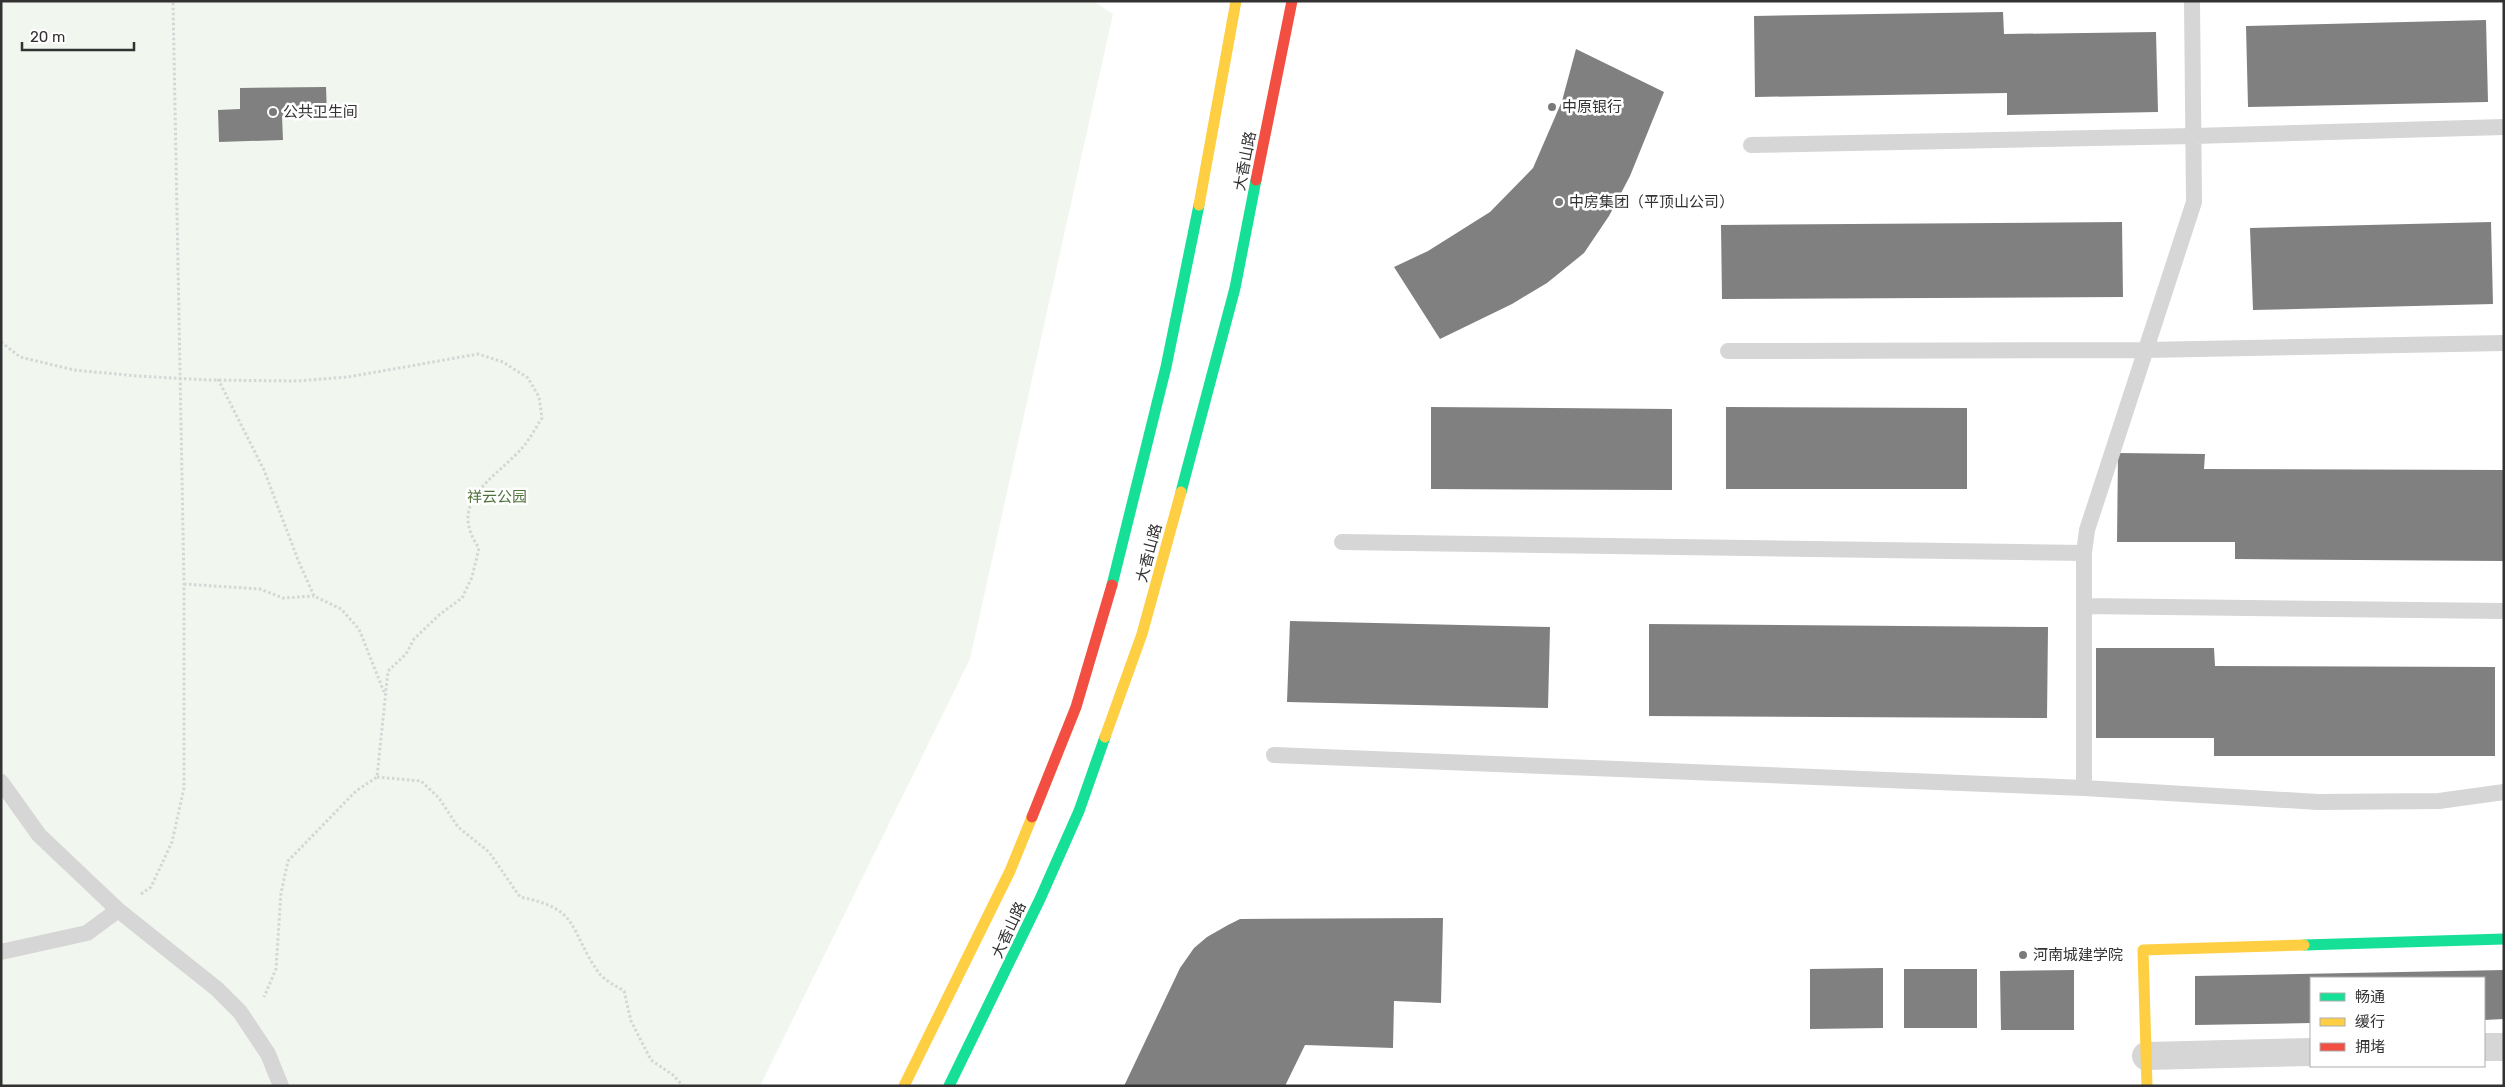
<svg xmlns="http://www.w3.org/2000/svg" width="2505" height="1087" font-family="Rubik,'Noto Sans SC',sans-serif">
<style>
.green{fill:#f1f6ee}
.building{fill:#808080}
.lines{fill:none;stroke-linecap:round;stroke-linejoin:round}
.path{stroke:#d6d6d6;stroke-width:3;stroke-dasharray:2.5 2.5;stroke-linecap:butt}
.lane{stroke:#d6d6d6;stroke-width:16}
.street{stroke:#d6d6d6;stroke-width:28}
.fast{stroke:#16e098;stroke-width:11}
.slow{stroke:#ffcf43;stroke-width:11}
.jam{stroke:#f24e42;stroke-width:11}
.poi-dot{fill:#7a7a7a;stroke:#fff;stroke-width:2}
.labels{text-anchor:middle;stroke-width:5;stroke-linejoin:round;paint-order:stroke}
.poi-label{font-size:15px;fill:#323232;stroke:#fff;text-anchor:start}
.street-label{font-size:15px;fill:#323232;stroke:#fff}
.park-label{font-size:15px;fill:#4f723c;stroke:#fff}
</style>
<rect width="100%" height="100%" fill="#fff"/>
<!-- green -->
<path class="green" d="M1 1H1093L1113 14 970 659 760 1086H1Z"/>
<!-- building -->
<path class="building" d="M2003 12 2004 34 2156 32 2158 112 2007 115V93L1755 97 1754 16Z
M2486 20 2488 102 2248 107 2246 26Z
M1576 49 1664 92 1630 176 1609 216 1584 253 1547 283 1512 304 1440 339 1394 267 1428 251 1490 212 1533 168 1562 101Z
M326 87 327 114 282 116 283 140 219 142 218 110 240 109V88Z
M2122 222 2123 297 1722 299 1721 225Z
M2491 222 2493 304 2253 310 2250 228Z
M1431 407 1672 409V490L1431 489Z
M1726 407 1967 408V489H1726Z
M2118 453 2205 454 2204 469 2504 470V561L2235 559V542H2117Z
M1290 621 1550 627 1548 708 1287 702Z
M1649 624 2048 627 2047 718 1649 716Z
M2096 648H2214L2215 666 2495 667V756H2214V738H2096Z
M1443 918 1441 1003 1394 1001 1393 1048 1305 1045 1285 1086H1124L1180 968 1194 948 1207 937 1228 925 1240 919Z
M1883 968V1028L1810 1029V969Z
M1904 969H1977V1028H1904Z
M2074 970V1030H2001L2000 971Z
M2504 970V1019L2484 1020V978H2311V1023L2195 1025V976Z"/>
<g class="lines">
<!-- path -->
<path class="path" d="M1 342 20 357 74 370 137 376 208 380 297 381 348 377 478 354 503 362 528 378 539 397 542 418C536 427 530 439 523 447 495 479 446 501 479 548L472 577 462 598 439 615 414 639 406 654 388 671 377 777 356 791 288 861 281 893 276 969 264 997
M218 379 264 470 298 560 314 596 341 609 359 629 384 692
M184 584 260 589 283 598 314 596
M377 777 421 781 439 798 458 827 489 852 520 897C582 909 568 930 599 973 604 980 616 986 624 991L631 1021 651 1060 673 1075 683 1086
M141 894 151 887 172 842 184 788V584L173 1"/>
<!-- lane -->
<path class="lane" d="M1751 145 2194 136 2504 127
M1728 351 2145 350 2504 343
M1342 542 2084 553
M2084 606 2504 611
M1274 755 2084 788 2318 802 2439 801 2504 792
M1 782 39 835 118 910 217 989 240 1012 268 1054 281 1086
M2084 788V553L2087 530 2194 202 2192 1
M1 952 87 933 118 910"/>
<!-- street -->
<path class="street" d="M2484 1047H2504
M2146 1056 2311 1052"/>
<!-- fast -->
<path class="fast" d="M1181 492 1235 288 1256 180
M1112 585 1166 367 1199 205
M2304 945 2504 939
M949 1086 1040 899 1079 811 1105 737"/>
<!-- slow -->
<path class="slow" d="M1199 205 1236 1
M1105 737 1142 634 1181 492
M904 1086 1010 871 1032 817
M2147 1086 2143 950 2304 945"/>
<!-- jam -->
<path class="jam" d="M1256 180 1292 1
M1032 817 1076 707 1112 585"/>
</g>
<!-- markers -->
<g class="poi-dot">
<circle cx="1552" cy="107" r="5"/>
<circle cx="273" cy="112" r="5"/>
<circle cx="1559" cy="202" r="5"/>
<circle cx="2023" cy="955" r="5"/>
</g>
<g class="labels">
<!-- poi labels -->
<g class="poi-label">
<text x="1562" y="112">中原银行</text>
<text x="283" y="117">公共卫生间</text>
<text x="1569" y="207">中房集团（平顶山公司）</text>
<text x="2033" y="960">河南城建学院</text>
</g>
<!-- street labels -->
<g class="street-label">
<text transform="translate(1245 161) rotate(-79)" y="5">大香山路</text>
<text transform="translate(1149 553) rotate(-75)" y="5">大香山路</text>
<text transform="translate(1009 930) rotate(-65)" y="5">大香山路</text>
</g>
<!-- park labels -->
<g class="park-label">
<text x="497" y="502">祥云公园</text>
</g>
</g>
<!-- border -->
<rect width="2505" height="1087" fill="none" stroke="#323232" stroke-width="5"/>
<!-- legend -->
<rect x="2310" y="977" width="175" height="90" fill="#ffffff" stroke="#adadad"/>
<rect x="2320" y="993" width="25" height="8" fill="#16e098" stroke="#adadad"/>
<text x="2355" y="1002" font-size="15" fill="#323232">畅通</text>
<rect x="2320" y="1018" width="25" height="8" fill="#ffcf43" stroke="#adadad"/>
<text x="2355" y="1027" font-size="15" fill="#323232">缓行</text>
<rect x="2320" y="1043" width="25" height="8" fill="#f24e42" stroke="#adadad"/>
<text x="2355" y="1052" font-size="15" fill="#323232">拥堵</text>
<!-- scale -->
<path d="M22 42v8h112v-8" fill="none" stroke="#323232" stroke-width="2.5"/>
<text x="30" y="42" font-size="15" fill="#323232" stroke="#ffffff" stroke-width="4" paint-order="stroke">20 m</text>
</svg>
